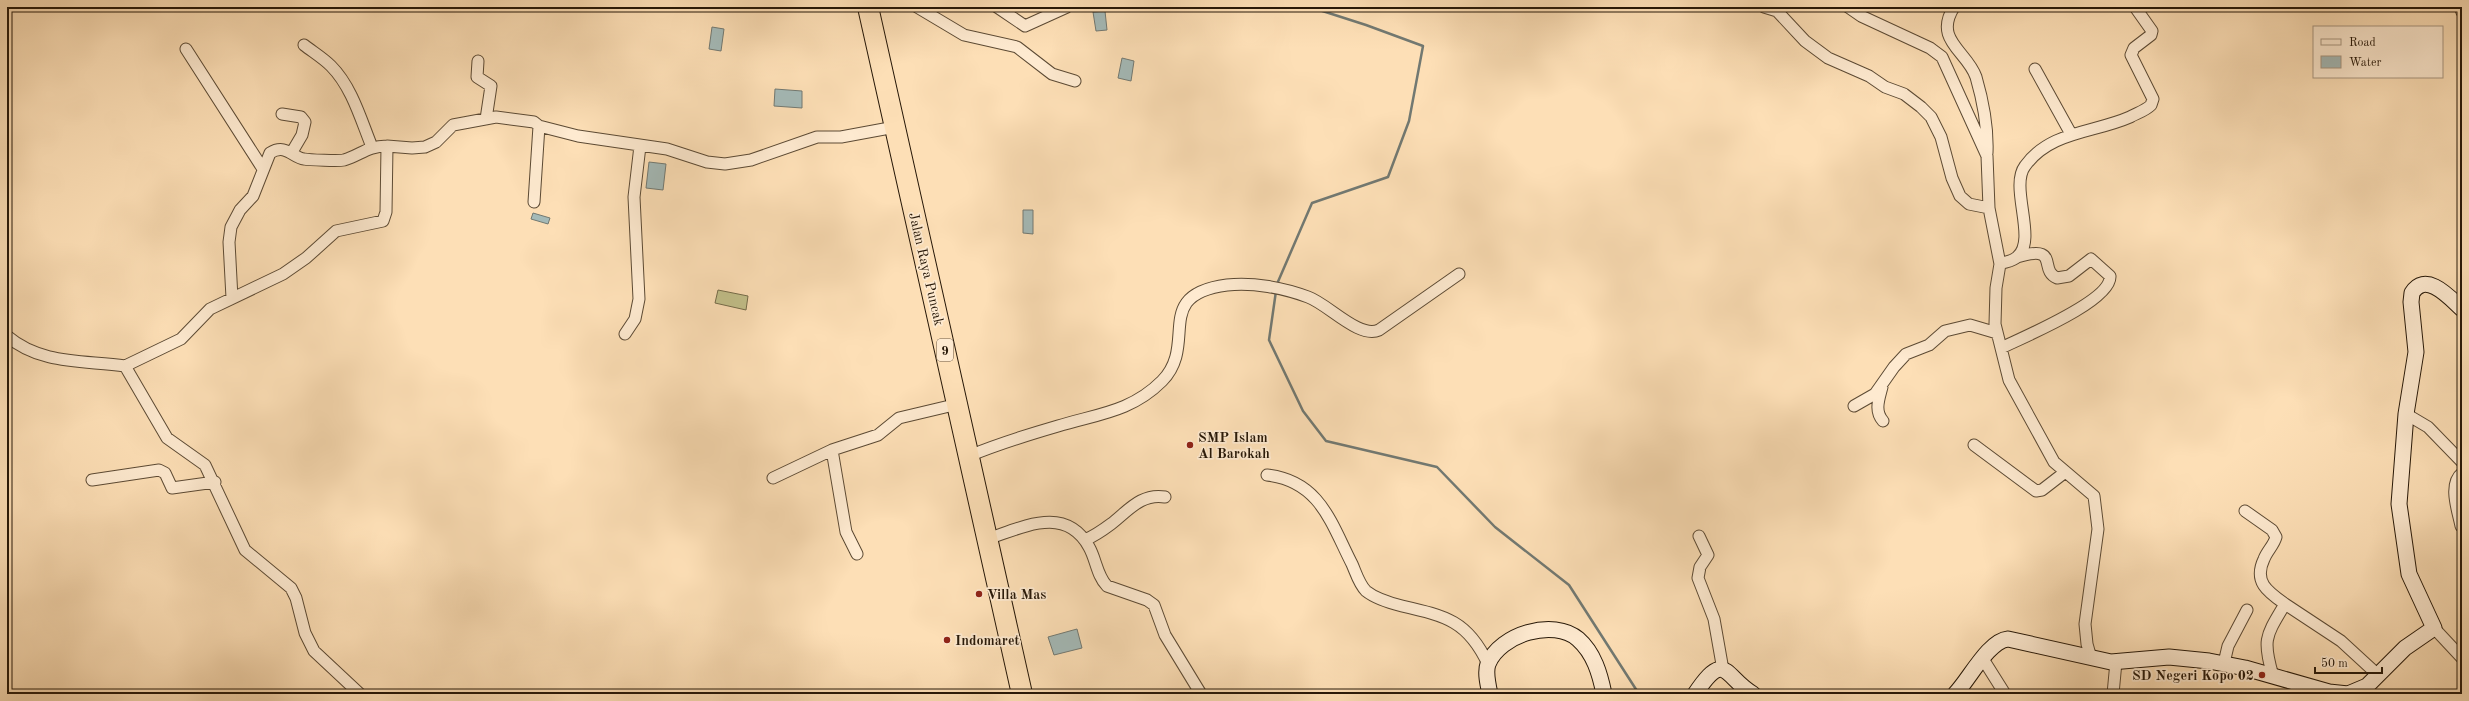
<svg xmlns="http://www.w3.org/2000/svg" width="2469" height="701" font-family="'Old Standard TT',serif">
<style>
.green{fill:#c3c18b;stroke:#756c4a}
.water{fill:#a4bab8;stroke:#727972}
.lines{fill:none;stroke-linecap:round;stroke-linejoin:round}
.stream{stroke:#727972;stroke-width:2.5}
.street-casing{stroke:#5c4a34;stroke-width:13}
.secondary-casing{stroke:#271808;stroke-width:17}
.highway-casing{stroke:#271808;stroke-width:22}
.street{stroke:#feead0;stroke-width:11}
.secondary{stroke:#feead0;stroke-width:15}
.highway{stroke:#fddfb6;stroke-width:20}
.poi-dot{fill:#8f2418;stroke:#feead0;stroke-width:1.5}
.labels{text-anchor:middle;stroke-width:3.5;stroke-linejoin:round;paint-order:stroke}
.shield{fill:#feead0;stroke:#685744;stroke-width:1}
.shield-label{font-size:13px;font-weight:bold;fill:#271808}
.street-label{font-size:14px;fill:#271808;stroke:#feead0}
.poi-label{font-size:14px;font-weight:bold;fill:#271808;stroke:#feead0;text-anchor:start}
</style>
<rect width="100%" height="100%" fill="#fddfb6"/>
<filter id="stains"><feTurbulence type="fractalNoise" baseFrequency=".005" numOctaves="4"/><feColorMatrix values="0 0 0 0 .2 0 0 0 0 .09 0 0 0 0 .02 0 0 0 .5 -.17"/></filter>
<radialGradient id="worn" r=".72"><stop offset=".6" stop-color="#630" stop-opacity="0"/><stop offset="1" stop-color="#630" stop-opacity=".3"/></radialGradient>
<!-- green -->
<path class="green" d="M718 290 748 296 746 310 715 303Z"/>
<!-- water -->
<path class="water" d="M1105 11 1107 30 1096 31 1093 12Z
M712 27 724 29 721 51 709 49Z
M1122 58 1134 61 1131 81 1118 78Z
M775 89 802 91V108L774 106Z
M649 162 666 164 663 190 646 188Z
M1023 210H1033V234L1023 233Z
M533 213 550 218 548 224 531 219Z
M1077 629 1082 648 1054 655 1048 637Z"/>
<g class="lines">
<!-- stream -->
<path class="stream" d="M1277 284 1312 203 1388 177 1409 121 1423 46 1366 25 1310 7
M1276 291 1269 340 1303 411 1326 441 1437 467 1495 527 1569 585 1639 694"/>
<defs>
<path id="street" d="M917 7 964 35 1017 47 1052 74 1075 81
M997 7 1025 26 1067 7
M1764 7 1777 11 1805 41 1828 58 1869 76 1885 87 1904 94 1921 107 1931 117 1941 137 1952 178 1960 196 1969 204 1989 208
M1848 7 1861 16 1930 48 1942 57 1987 156 1989 208 2000 264 1996 288 1995 324 2009 380 2054 462 2094 496 2098 529 2085 624 2087 644 2091 658
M1954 7C1933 40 1967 51 1976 77 1983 101 1988 129 1987 153
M2460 7 2462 12
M304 45C313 52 323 58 331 66 352 87 361 120 372 147
M186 49 263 169
M478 61 477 77 491 86 486 119
M2035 69 2071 134
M282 114 301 117 305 122 302 135 292 152
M534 202 539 126
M2000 264C2005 262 2013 261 2017 257 2038 240 2009 187 2025 166 2050 131 2094 133 2130 117 2137 113 2145 111 2151 105L2153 99 2131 55 2134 48 2151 35 2152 31 2135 7
M232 298 229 242 231 227 240 210 253 196 270 153C286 143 293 158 304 159 309 160 339 161 344 160 361 155 367 146 387 146
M625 334 635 319 639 299 634 197 640 146
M7 336C41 365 84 360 125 366L167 438 205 465 245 550 291 588 296 598 305 633 314 651 360 694
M2001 348C2021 338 2112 301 2110 276L2091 259 2069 276 2057 278C2038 270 2061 244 2017 257
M125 366 181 339 210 309 283 274 306 258 336 231 383 221 386 212 387 146 412 148 425 147 436 142 453 125 496 117 534 122 539 126 578 136 667 149 707 162 725 164 751 160 817 137H841L895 127
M1882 387C1879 399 1874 411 1883 421
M1854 406 1875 394 1894 367 1906 354 1929 345 1945 331 1970 325 1997 333
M2406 414 2428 427 2462 462
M1974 445 2036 491 2042 490 2064 473
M832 450 846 532 857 554
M969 456C998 444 1027 435 1058 426 1097 414 1131 412 1162 381 1199 343 1151 295 1227 285 1253 282 1284 288 1308 297 1328 304 1359 339 1379 330L1459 274
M1267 475C1320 481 1331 523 1352 564 1356 573 1359 584 1366 591 1376 599 1390 603 1402 606 1446 616 1468 621 1488 664
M773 478 832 450 878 435 899 418 958 404
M92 480 159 470 165 473 172 488 215 482
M2245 511 2272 530 2276 537C2274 545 2267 551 2264 559 2253 582 2268 592 2285 604 2266 636 2262 639 2273 676
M2461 526C2458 511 2448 484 2462 473
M1699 536 1708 555 1700 567 1698 578 1714 619 1723 670
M987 539C1022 528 1065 504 1089 547 1096 559 1097 576 1107 586L1147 600 1154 605 1165 635 1201 694
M1085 540C1094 536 1103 530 1111 524 1128 511 1141 493 1165 497
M2285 604 2341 641 2378 675
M2434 628 2462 658
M1983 659 2005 694
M2224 663 2228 646 2247 610
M2113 694 2116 662"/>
<path id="secondary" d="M1490 694C1488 685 1485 672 1488 664 1500 634 1554 618 1578 639 1594 653 1600 674 1604 694
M1695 694C1726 648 1724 677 1753 694
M1955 694C1969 680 1988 641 2008 639L2111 662 2169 657 2209 661 2245 668 2329 692 2348 694 2367 686 2405 648 2434 628 2409 574 2399 504 2406 414 2416 352 2411 302 2412 293C2426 270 2451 299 2462 309"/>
<path id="highway" d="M868 7 1022 694"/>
</defs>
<!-- street casing -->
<use href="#street" class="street-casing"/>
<!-- secondary casing -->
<use href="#secondary" class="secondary-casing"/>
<!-- highway casing -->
<use href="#highway" class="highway-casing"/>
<!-- street -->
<use href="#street" class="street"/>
<!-- secondary -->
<use href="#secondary" class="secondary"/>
<!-- highway -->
<use href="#highway" class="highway"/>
</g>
<!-- markers -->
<g class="poi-dot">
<circle cx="1190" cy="445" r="4"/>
<circle cx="979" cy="594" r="4"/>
<circle cx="947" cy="640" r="4"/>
<circle cx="2262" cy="675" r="4"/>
</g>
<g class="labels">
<!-- shield labels -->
<rect class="shield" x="937" y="339" width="16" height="22" rx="3"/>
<g class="shield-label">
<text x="945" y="355">9</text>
</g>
<!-- street labels -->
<g class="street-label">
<text transform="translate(927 269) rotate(77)" y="5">Jalan Raya Puncak</text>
</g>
<!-- poi labels -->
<g class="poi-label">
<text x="1198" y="442">SMP Islam<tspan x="1198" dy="16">Al Barokah</tspan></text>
<text x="987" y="599">Villa Mas</text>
<text x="955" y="645">Indomaret</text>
<text x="2254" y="680" text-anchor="end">SD Negeri Kopo 02</text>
</g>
</g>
<!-- margin -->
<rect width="2469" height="701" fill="none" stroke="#fddfb6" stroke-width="24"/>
<rect x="8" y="8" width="2453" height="685" fill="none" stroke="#271808" stroke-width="2"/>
<rect x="12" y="12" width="2445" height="677" fill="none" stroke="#271808"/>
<!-- legend -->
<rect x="2313" y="26" width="130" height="52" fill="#feead0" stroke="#a89680"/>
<rect x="2321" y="39" width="20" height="6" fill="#feead0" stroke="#a89680"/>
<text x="2349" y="46" font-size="12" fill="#271808">Road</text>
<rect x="2321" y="56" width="20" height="12" fill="#a4bab8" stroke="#a89680"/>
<text x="2349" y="66" font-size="12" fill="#271808">Water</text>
<!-- scale -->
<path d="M2315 667v6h67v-6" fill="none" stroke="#271808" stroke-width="2"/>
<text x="2321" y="667" font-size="12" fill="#271808" stroke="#feead0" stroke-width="3" paint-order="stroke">50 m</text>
<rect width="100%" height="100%" filter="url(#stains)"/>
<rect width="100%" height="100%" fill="url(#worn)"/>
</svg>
